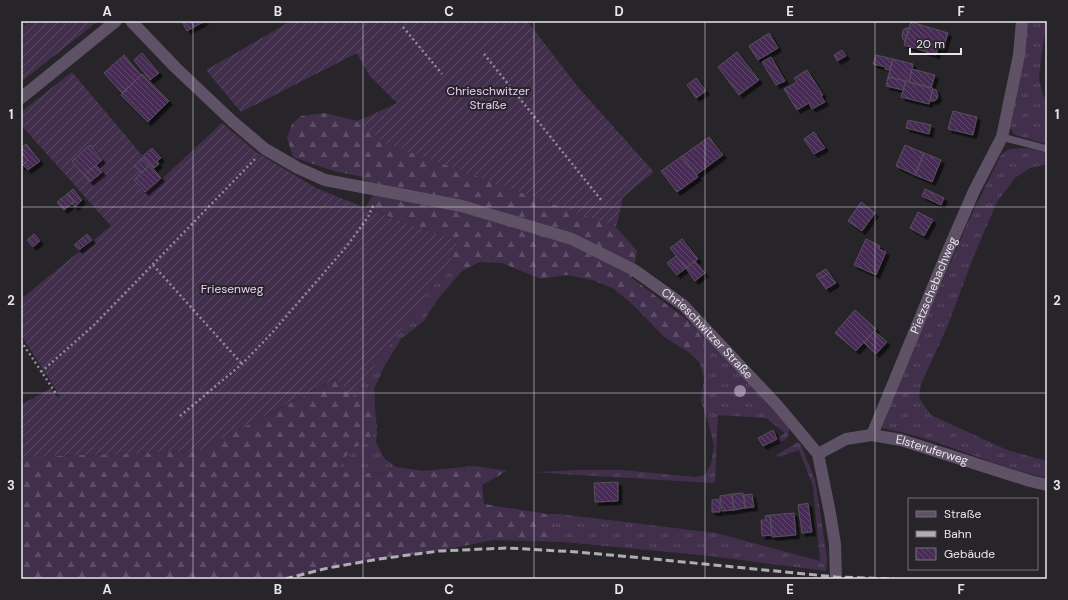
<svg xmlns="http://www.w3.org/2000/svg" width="1068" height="600" font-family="'DM Sans',sans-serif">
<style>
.grass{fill:url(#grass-tufts)}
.forest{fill:url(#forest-firs)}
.garden{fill:url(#garden-furrows)}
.building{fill:url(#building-back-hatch);stroke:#565158;filter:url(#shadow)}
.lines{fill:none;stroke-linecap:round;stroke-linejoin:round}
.path{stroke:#918e93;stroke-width:2.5;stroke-dasharray:2 3;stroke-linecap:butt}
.service{stroke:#5f5166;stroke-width:7}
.minor{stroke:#5f5166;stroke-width:12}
.rail{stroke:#b0aeb2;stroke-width:3;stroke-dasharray:8 4;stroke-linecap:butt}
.tree{fill:#93819c}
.grid{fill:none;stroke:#e8e6ea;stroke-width:1;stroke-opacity:0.55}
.labels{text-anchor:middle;stroke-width:4;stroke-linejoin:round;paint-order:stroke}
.park-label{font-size:12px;fill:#eacdf9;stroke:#28252a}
.street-label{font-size:12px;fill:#e8e6ea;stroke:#28252a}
.neatline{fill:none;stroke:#e8e6ea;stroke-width:1.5}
.grid-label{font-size:13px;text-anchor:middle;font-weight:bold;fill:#e8e6ea}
</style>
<defs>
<pattern id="grass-tufts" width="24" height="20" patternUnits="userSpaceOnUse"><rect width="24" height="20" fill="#422f4c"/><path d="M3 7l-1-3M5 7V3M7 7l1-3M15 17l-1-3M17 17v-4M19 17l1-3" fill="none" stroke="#5d4d66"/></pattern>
<pattern id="forest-firs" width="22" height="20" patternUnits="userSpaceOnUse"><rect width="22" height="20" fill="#422f4c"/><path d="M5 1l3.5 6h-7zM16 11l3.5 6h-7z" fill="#5d4d66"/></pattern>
<pattern id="garden-furrows" width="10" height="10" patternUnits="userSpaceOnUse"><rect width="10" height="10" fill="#422f4c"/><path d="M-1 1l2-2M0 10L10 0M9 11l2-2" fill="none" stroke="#5d4d66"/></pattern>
<pattern id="building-back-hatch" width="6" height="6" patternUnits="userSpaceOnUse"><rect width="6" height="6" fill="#472a55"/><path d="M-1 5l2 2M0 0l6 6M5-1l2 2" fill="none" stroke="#62496e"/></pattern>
<filter id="shadow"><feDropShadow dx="3.5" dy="3.5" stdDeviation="0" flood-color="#0009"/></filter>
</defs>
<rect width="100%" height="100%" fill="#28252a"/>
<!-- grass -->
<path class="grass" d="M1025 21H1047L1041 58 1039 79 1043 95 1047 101V144L1015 135 1010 128Z
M1026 148 1047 153V164L1030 168 1015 178 997 202 973 258 948 325 921 384 919 398 931 415 1007 450 1047 461V478C991 466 939 438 882 428V420L969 220 987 183 1001 155 1009 149Z
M452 259 455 265 462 271 437 300 424 321 401 339 385 365 374 389 375 409 363 400 352 397Z
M614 289 638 301 647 319 632 304Z
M695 326 764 399 789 428C789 441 782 442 771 445L770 443 785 433 766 418 718 415 715 483 561 474 537 472 579 470H622L694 477 705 475 711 464 714 446 709 425 701 401 704 379 700 363 690 353 701 351Z
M377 428 376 442 384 458 396 467 387 472 350 474 338 469 351 449 367 442Z
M798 442 801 445 815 480 827 557 826 571 711 556 564 542 493 540 543 539 554 519 547 514H559L716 533 820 561 813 486 799 450 778 457 776 455Z"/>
<!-- forest -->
<path class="forest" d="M325 113 358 121 386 143 616 227 637 251 632 278 695 326 704 342 701 351 690 353 664 337 647 319 638 301 614 289 593 280 566 275 541 279 502 263 480 262 462 271 455 265 452 259 457 241 365 208 373 195 363 177 334 171 293 157 287 138 292 124 301 116Z
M338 378 352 397 363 400 375 409 377 428 367 442 351 449 338 469 350 474 387 472 396 467 423 471 475 466 507 471 482 485 484 504 547 514 554 519 553 533 543 539 493 540 439 551 379 559 328 568 285 579H21V457L198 451Z"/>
<!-- garden -->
<path class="garden" d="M32 21H98L21 82V28Z
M291 21H527L578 87 654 172 623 197 616 227 385 143 358 121 397 103 369 75 357 53 241 112 206 70Z
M72 72 162 179 222 123 256 152 316 188 365 208 457 241 452 259 352 397 337 378 198 451 21 457V405L51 388 57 397 60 396 21 335V299L111 226 21 125V112Z"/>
<!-- building -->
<path class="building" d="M182 21H205L187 31Z
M911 22 948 33 943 49 938 48 936 55 904 45Z
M906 28H909L905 42 903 39 902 36 903 30Z
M769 33 778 48 758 60 749 46Z
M842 50 846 56 837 61 834 55Z
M737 52 759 80 739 95 718 67Z
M142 53 159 73 150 80 134 60Z
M124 55 141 75 122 93 104 73Z
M876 55 893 59 890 70 885 69 886 67 873 64Z
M771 57 785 81 776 85 762 62Z
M893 59 913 64 909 82 888 77Z
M912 69 935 75 931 88 909 82Z
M807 70 823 95 821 96 825 102 812 109 809 103 797 110 784 89 797 82 794 78Z
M142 74 169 101 148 122 121 95Z
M888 77 906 81 903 90 886 86Z
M696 78 706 91 696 98 687 85Z
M906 81 933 88 929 104 901 97Z
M933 89 936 90 938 96 937 99 934 101H930Z
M953 111 977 117 973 135 948 129Z
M908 120 931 125 929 134 906 128Z
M814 132 825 148 814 154 804 139Z
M709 137 723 155 696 175 682 156Z
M26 144 40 161 28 170 23 165 28 160 21 151V148Z
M90 145 102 160 84 175 72 161Z
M905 145 924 153 915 175 896 166Z
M152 148 161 158 157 161 159 164 154 168 143 156Z
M21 151 28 160 21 167Z
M924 153 941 160 932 182 915 175Z
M682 156 698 177 677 192 661 171Z
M143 158 150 165 141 173 134 166Z
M96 165 102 172 90 182 84 175Z
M150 165 161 178 145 192 134 180Z
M73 189 82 200 75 207 72 203 74 202 67 194Z
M925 189 944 198 941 205 922 196Z
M67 194 74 202 64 210 57 202Z
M861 202 875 213 862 231 848 221Z
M918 212 933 220 924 236 910 228Z
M34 234 40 241 33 247 27 240Z
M87 234 92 240 79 250 74 245Z
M682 239 698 259 686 268 670 248Z
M866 239 880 246 879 249 886 252 876 275 854 265Z
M676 256 686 268 677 275 667 263Z
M695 261 705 273 695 281 686 268Z
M826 269 829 273 819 279 816 275Z
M829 273 836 283 826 289 819 279Z
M855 310 876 329 856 351 835 333Z
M874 331 887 342 876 354 864 343Z
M773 430 777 439 763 446 758 438Z
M618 482V501L595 502 594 483Z
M743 493 745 508 734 510 732 494Z
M732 494 734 510 722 511 720 496Z
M752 494 754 507 745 508 744 495Z
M720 499V512H712V500Z
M808 503 812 532 802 533 798 505Z
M794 513 796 535 772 537 770 515Z
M770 515 772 535 762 536 761 520H766L765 516Z"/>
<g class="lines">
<!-- path -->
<path class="path" d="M21 25 28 21
M403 27 442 74
M484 54 602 201
M153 265 242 364
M21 341 57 395
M41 372 94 325 255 159
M180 416 242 364 271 334 347 246 368 217 374 204"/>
<!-- service -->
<path class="service" d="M1002 137 1047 149"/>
<!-- minor -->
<g class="minor">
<path id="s1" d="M131 21 175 67 232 121 265 149 298 168 325 180 462 206 572 239 634 270 683 305 777 405 818 454 830 513 835 544 836 579"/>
<path d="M21 98 116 21"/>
<path id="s2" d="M872 435 947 253 974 191 1002 137 1019 55 1022 21"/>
<path id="s3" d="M818 454 846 439 872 435 901 440 1030 481 1047 485"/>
</g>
<!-- rail -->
<path class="rail" d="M285 579 328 568 379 559 439 551 508 548 577 552 643 558 836 577 895 579"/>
</g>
<!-- trees -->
<circle class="tree" cx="740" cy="391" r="6"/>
<!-- grid -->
<path class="grid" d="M193 21V579M363 21V579M534 21V579M705 21V579M875 21V579M21 207H1047M21 393H1047"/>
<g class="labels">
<!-- park labels -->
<g class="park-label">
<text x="488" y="95">Chrieschwitzer<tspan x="488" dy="14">Straße</tspan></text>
<text x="232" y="293">Friesenweg</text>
</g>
<!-- street labels -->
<g class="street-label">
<text dy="4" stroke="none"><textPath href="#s2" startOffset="162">Pietzschebachweg</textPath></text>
<text dy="4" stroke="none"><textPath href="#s1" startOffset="674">Chrieschwitzer Straße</textPath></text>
<text dy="4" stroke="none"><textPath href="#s3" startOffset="120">Elsteruferweg</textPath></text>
</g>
</g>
<!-- border -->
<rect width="1068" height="600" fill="none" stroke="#28252a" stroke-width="44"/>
<!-- legend -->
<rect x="908" y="498" width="130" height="72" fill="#28252a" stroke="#757277"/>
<rect x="916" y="511" width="20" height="6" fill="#5f5166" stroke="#757277"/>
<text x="944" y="518" font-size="12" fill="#e8e6ea">Straße</text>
<rect x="916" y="531" width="20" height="6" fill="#b0aeb2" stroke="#757277"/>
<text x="944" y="538" font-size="12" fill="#e8e6ea">Bahn</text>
<rect x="916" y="548" width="20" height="12" fill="url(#building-back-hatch)" stroke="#757277"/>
<text x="944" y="558" font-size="12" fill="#e8e6ea">Gebäude</text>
<!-- scale -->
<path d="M910 48v6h51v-6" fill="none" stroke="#e8e6ea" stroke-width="2"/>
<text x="916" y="48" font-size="12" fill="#e8e6ea" stroke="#28252a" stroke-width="3" paint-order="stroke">20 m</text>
<rect x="22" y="22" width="1024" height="556" class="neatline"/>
<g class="grid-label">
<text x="107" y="16">A</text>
<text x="278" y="16">B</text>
<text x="449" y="16">C</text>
<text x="619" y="16">D</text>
<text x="790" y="16">E</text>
<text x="961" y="16">F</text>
<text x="11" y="119">1</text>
<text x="1057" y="119">1</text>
<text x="11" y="305">2</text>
<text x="1057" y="305">2</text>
<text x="11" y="490">3</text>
<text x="1057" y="490">3</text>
<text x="107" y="594">A</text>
<text x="278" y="594">B</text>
<text x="449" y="594">C</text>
<text x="619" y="594">D</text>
<text x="790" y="594">E</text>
<text x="961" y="594">F</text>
</g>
</svg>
